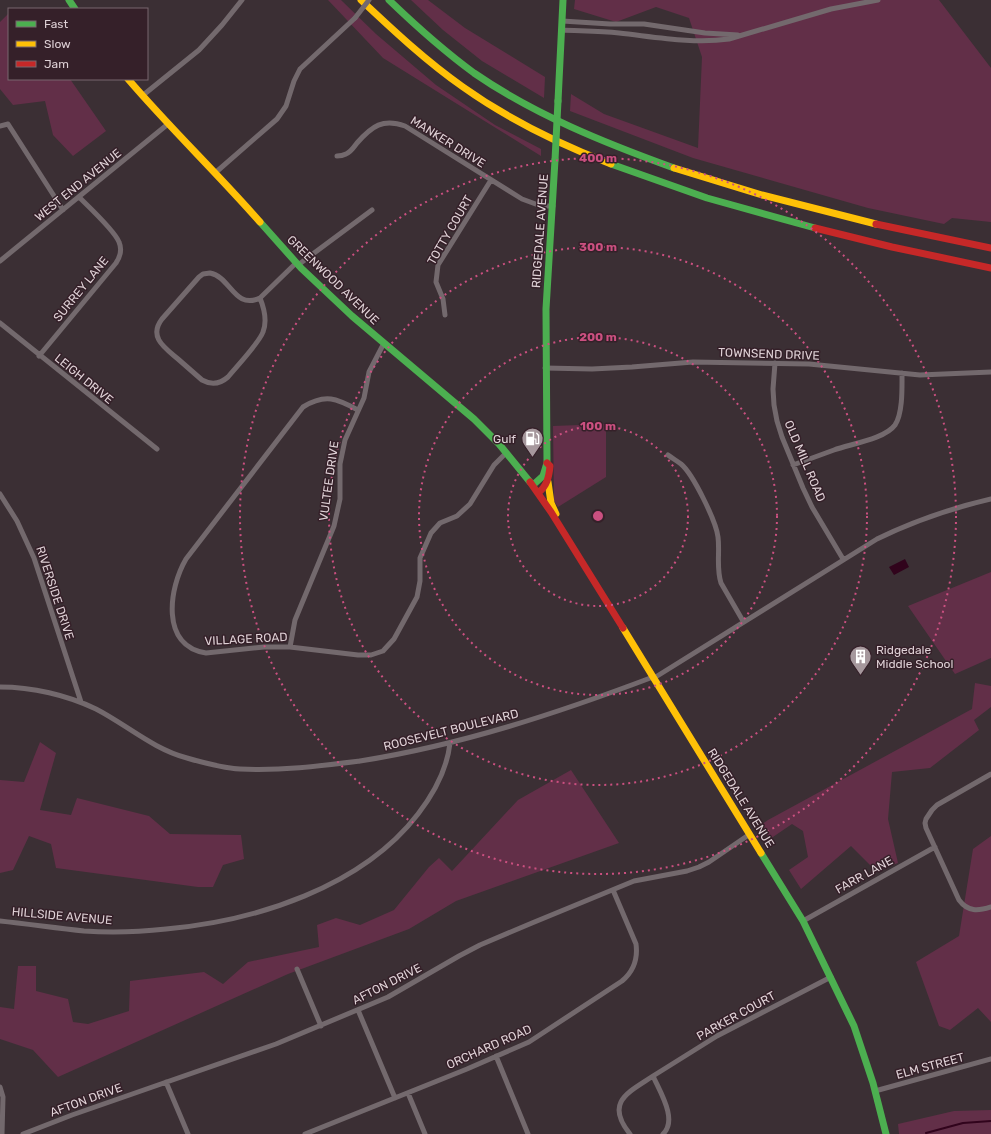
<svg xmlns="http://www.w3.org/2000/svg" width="991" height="1134" font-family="Rubik,sans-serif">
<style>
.green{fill:#622f48}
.water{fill:#31041c}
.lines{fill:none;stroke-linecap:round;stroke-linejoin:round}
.stream{stroke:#31041c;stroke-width:2}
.street{stroke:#73696d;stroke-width:5}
.fast{stroke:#4caf50;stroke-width:7}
.slow{stroke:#ffc107;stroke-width:7}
.jam{stroke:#c62828;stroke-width:7}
.street-bridge{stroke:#73696d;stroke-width:5}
.fast-bridge{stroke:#4caf50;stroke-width:7}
.ring{fill:none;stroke:#cb5080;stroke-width:2;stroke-dasharray:2 4}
.labels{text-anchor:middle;stroke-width:3;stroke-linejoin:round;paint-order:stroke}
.street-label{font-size:12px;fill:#dfd1d6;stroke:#352029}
.poi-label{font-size:12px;fill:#dfd1d6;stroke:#352029;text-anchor:end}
.centre{fill:#cb5080;stroke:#352029;stroke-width:2}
.ring-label{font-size:12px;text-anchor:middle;font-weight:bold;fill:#cb5080;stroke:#352029;stroke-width:3;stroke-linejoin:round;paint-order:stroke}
</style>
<rect width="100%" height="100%" fill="#3b2f34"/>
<!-- green -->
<path class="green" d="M328 0H341L376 34 436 85 495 125 541 149V156L383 58Z
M411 0H428L465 28 545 77 544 98 482 61 443 30Z
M575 0H939L991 68V222L952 218 944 224 868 208 693 158 570 111 571 94 604 114 698 148 702 57 689 18 656 7 616 22 574 9Z
M9 13V79H70L106 131 73 156 53 135 45 101 13 105 0 89V22Z
M606 424V477L558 507 554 501 553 426Z
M991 572V658L955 674 908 606Z
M975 683 991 686V707L974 720 979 730 930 768 892 772 888 819 898 863 876 871 851 846 801 889 789 870 808 857 803 831 792 824 770 839 761 825 768 820 972 709Z
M40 742 56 753 40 810 71 815 77 798 149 816 170 834 241 835 244 859 223 865 213 887H198L56 868 51 844 29 836 13 870 0 873V780L24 782Z
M571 770 619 843 456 901 409 929 288 974 58 1077 33 1050 0 1039V1007L14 1009 18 966H36V991L68 999 73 1022 88 1024 129 1011 130 981 204 972 223 984 248 962 319 947 317 925 336 918 360 925 394 910 429 867 439 858 452 871 518 800Z
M991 836V1022L978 1008 950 1030 939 1026 916 962 959 936 973 849Z
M991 1110V1134H899L898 1124 954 1111Z"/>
<!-- water -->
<path class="water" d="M905 559 909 567 894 575 889 567Z"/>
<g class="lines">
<!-- stream -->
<path class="stream" d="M926 1133 963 1123 991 1121"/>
<!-- street -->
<path class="street" d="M562 21 610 24H644L705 33 738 35
M561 30C580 31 600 31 619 33 656 37 693 44 729 39L831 9 878 0
M142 96 199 50 222 25 242 0
M0 126 8 124 63 210
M337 156C340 156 344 155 346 154 351 152 354 147 357 143 372 126 383 118 405 126L522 199 541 206H553
M215 173 277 119 286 106 294 81 300 69 355 18
M0 261 168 124
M298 265 372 210
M210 273C231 277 234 310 260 298 264 308 267 322 263 332 259 343 237 366 228 377 220 384 211 385 202 380 194 373 186 366 178 359 165 348 148 337 162 319L199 277 203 274Z
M260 298 296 263
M445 315 443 299 436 282 438 265 491 180
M0 323 157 449
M39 356 116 263C120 257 122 249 119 242 115 231 88 206 79 197
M775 363 773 389 774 405 777 421 782 437 803 488 812 507 843 559
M545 368 592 369 632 367 693 362 809 364 920 375 991 372
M358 410C337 399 326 393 303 407L186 559C169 588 160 646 206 653L264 647H290L358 655H371L383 651 394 639 417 597 420 581V558L431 533 440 523 457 516 470 504 494 465 506 453
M668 455C672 458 677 461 681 464 693 474 716 521 718 537 720 552 716 568 721 583L743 621
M793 465C807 460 820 455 834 450 850 444 885 439 895 425 903 413 902 387 902 373
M0 494 17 521 34 558 81 702
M290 647 295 620 334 526 340 499V464L345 440 364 398 369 372 384 343
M654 678 877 539C914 521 952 508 991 499
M0 687C32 687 67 695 96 709 127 725 153 749 187 758 204 763 222 768 240 769 281 771 320 766 360 761 461 745 558 713 653 677
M991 774 937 805 932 810 926 819 925 823 926 828 959 900C968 912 978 911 991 907
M0 921C28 924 56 928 84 931 111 933 139 932 166 929 256 921 362 887 418 814 435 792 447 770 450 743
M803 921 935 847
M297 969 321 1026
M358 1010 395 1098
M496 1056 528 1134
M653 1076 717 1036 831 977
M166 1082 188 1134
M0 1087 3 1097 2 1134
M875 1091 991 1059
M408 1093 425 1134
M23 1134 72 1115 276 1044 388 997 459 956 480 945 532 923 634 881 687 871 699 867 709 862 750 834
M305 1134 467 1069 529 1042 622 981C634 971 638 959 636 944L613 890
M630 1134C604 1102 629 1092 653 1076 660 1092 678 1120 663 1134"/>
<!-- fast -->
<path class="fast" d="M69 0 75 9
M389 0C416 26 444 51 474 73 535 115 605 143 674 168
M558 101 563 0
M611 164 707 198 815 228
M260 222 301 268 352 316 474 419 499 444 530 482
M533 485 543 476 547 463 546 309 555 160
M761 853 803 921 854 1026 873 1083 886 1134"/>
<!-- slow -->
<path class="slow" d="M361 0C394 31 426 61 463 87 508 119 559 144 611 164
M128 79C170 128 217 173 260 222
M674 168 762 195 876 224
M548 482 551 503 556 514
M623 628 761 853"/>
<!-- jam -->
<path class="jam" d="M876 224 991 248
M815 228 892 247 991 268
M530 482 551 512 623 628
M538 493C547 486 549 477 550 466L547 463"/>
<!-- street-bridge -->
<path class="street-bridge" d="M355 18 369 0"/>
<!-- fast-bridge -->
<path class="fast-bridge" d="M555 160 558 101"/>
</g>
<!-- distance rings -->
<g class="ring">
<circle cx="598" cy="516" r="90"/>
<circle cx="598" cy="516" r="179"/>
<circle cx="598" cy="516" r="269"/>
<circle cx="598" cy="516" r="358"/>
</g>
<!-- icons -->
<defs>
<symbol id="fuel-pin" viewBox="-11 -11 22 30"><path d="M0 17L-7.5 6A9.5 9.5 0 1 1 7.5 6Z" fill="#a6989d" stroke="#352029"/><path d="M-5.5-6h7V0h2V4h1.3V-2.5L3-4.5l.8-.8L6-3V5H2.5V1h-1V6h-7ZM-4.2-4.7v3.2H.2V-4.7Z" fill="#fff"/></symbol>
<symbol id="building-pin" viewBox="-11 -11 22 30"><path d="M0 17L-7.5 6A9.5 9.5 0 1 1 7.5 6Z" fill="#a6989d" stroke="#352029"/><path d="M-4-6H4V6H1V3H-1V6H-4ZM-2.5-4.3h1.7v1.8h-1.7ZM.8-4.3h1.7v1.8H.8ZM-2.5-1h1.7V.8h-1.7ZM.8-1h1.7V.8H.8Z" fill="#fff"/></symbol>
</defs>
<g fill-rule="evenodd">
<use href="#fuel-pin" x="520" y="426" width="25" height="34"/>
<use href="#building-pin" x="848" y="644" width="25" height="34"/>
</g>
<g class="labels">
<!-- street labels -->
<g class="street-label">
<text transform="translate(448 142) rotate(32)" y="4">MANKER DRIVE</text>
<text transform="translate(78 185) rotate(-39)" y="4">WEST END AVENUE</text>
<text transform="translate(450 230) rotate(-60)" y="4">TOTTY COURT</text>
<text transform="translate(540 231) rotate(-86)" y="4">RIDGEDALE AVENUE</text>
<text transform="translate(333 280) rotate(44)" y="4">GREENWOOD AVENUE</text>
<text transform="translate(81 289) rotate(-51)" y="4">SURREY LANE</text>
<text transform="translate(769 354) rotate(2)" y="4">TOWNSEND DRIVE</text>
<text transform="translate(84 379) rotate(39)" y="4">LEIGH DRIVE</text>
<text transform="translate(805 461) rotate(67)" y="4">OLD MILL ROAD</text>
<text transform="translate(329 481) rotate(-82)" y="4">VULTEE DRIVE</text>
<text transform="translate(55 593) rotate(72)" y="4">RIVERSIDE DRIVE</text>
<text transform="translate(246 639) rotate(-3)" y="4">VILLAGE ROAD</text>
<text transform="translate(451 730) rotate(-14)" y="4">ROOSEVELT BOULEVARD</text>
<text transform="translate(741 798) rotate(58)" y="4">RIDGEDALE AVENUE</text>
<text transform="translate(864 875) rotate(-29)" y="4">FARR LANE</text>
<text transform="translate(62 916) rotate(5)" y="4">HILLSIDE AVENUE</text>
<text transform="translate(387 984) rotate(-27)" y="4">AFTON DRIVE</text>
<text transform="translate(736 1016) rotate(-29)" y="4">PARKER COURT</text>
<text transform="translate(489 1047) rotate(-24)" y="4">ORCHARD ROAD</text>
<text transform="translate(930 1066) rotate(-15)" y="4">ELM STREET</text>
<text transform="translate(86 1100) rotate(-20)" y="4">AFTON DRIVE</text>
</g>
<!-- poi labels -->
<g class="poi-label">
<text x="516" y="443">Gulf</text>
<text x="876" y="654" text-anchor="start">Ridgedale<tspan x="876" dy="14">Middle School</tspan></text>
</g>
</g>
<circle cx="598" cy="516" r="6" class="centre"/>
<g class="ring-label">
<text x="598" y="162">400 m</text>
<text x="598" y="251">300 m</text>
<text x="598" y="341">200 m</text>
<text x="598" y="430">100 m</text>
</g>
<!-- legend -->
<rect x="8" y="8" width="140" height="72" fill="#352029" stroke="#79676e"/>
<rect x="16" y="21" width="20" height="6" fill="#4caf50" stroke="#79676e"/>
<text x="44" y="28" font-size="12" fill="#dfd1d6">Fast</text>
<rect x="16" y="41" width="20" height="6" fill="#ffc107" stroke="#79676e"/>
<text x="44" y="48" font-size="12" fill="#dfd1d6">Slow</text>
<rect x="16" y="61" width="20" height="6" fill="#c62828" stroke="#79676e"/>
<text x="44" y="68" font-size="12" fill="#dfd1d6">Jam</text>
</svg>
